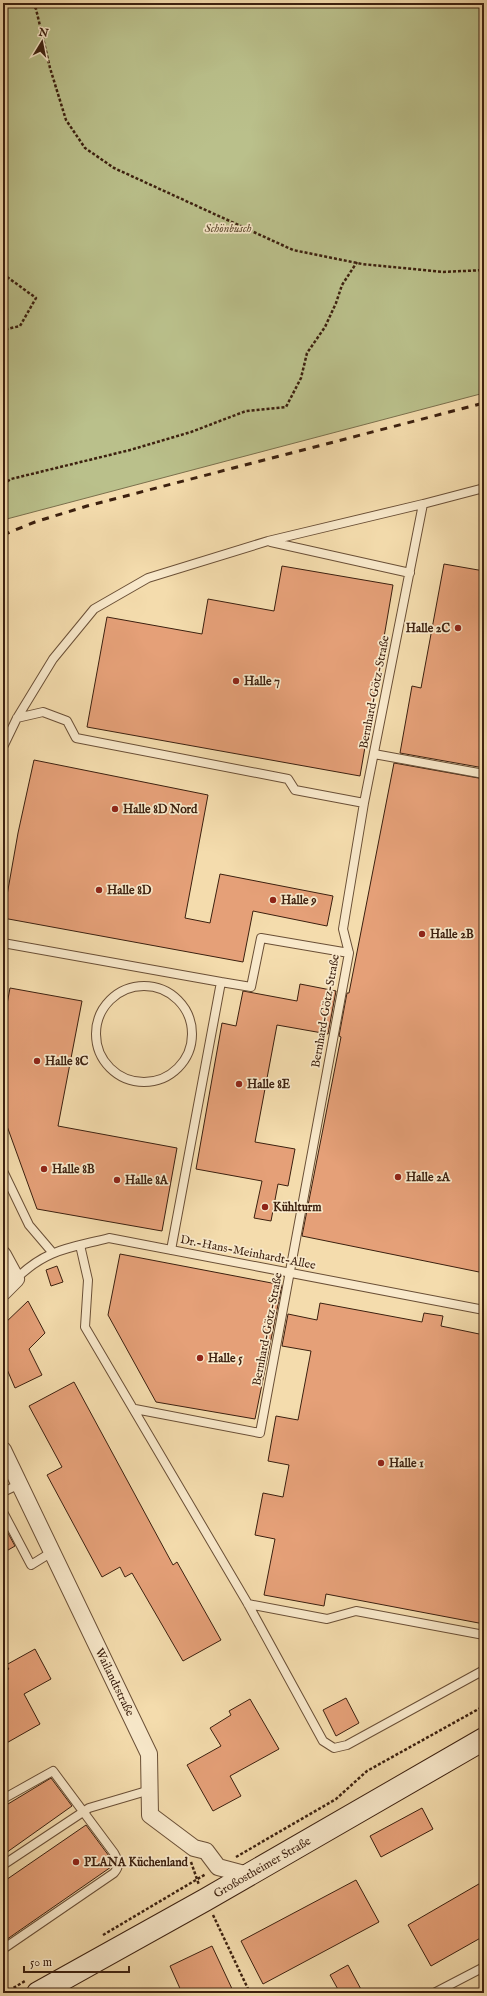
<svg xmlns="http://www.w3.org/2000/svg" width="487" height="1996" font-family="'IM FELL English',serif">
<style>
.green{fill:#bac08b;stroke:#7b704d}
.building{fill:#e5a078;stroke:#3c200f}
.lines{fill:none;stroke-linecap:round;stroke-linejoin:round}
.lane-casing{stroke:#6a4f36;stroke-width:10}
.street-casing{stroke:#6a4f36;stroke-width:18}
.secondary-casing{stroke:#3c200f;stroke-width:24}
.path{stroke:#3c200f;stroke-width:2.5;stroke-dasharray:3 2;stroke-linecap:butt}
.lane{stroke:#f8e8ca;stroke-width:8}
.street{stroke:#f8e8ca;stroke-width:16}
.secondary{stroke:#f8e8ca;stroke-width:22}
.rail{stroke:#3c200f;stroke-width:3;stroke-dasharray:7 7;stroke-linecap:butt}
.poi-dot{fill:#8f2418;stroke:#f8e8ca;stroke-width:1.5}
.labels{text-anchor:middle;stroke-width:3.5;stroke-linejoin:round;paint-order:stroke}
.park-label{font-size:12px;font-style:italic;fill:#5c482e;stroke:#f8e8ca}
.poi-label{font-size:12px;font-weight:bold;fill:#3c200f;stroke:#f8e8ca;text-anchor:start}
.street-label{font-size:12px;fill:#3c200f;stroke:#f8e8ca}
</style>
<rect width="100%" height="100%" fill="#f4dcad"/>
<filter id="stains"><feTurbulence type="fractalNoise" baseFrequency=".005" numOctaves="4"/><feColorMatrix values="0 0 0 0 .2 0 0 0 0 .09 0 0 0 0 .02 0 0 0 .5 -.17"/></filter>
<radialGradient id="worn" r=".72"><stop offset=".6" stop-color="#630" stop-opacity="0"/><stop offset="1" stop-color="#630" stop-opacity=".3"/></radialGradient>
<!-- green -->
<path class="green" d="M3 3H484V393L3 520Z"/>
<!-- building -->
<path class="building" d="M444 564 484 571V768L400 753 412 686 421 688Z
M282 566 393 585 360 776 87 727 107 617 202 634 208 599 274 611Z
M34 760 208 795 185 918 210 923 220 874 333 896 327 926 253 911 243 962 3 918 18 833Z
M394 763 484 779V1273L302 1236 341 1037 339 1036 347 993H349Z
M300 984 336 991 328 1034 277 1025 255 1142 295 1149 288 1186 278 1184 271 1221 254 1218 262 1181 196 1169 222 1023 236 1026 243 991 297 1001Z
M10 988 82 1001 58 1126 177 1148 162 1231 37 1209 3 1115V1026Z
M120 1254 282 1285 255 1419 156 1402 108 1315Z
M57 1266 63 1282 51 1286 46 1270Z
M28 1301 45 1333 29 1349 42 1375 15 1388 3 1360V1325Z
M320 1303 422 1322 424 1313 443 1316 441 1326 484 1335V1624L326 1594 324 1606 264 1595 275 1539 255 1535 263 1493 283 1497 289 1465 268 1461 276 1416 298 1420 311 1351 282 1346 288 1314 317 1320Z
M74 1382 173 1565 177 1562 221 1640 183 1661 132 1573 125 1577 120 1567 102 1577 47 1475 62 1467 29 1406Z
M3 1524 15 1546 3 1553Z
M35 1649 51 1679 24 1694 40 1724 3 1745V1672L9 1669 6 1665Z
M346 1698 359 1723 336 1736 323 1710Z
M250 1699 279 1749 230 1776 241 1796 213 1811 187 1765 221 1746 210 1728 231 1715 229 1711Z
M51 1778 72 1806 3 1855V1807Z
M422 1808 433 1829 381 1857 370 1836Z
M86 1825 109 1856 112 1863 111 1867 3 1942V1882Z
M356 1880 379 1922 263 1984 241 1941Z
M484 1881V1936L431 1966 408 1925Z
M212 1946 234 1993H182L170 1966Z
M348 1965 363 1993H340L330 1975Z"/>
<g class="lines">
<defs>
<path id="lane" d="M423 504 484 488
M271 542 410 573
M17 718 43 712 67 721 76 738 288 779 295 790 364 803
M3 747 17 718 53 659 94 609 148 578 268 541 423 504 364 803 343 929 349 953 260 1433 135 1409
M374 754 484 774
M3 943 221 982
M96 1034a48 48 0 1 1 96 0a48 48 0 1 1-96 0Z
M3 1171 29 1225 52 1252
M80 1245 88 1280 85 1327 248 1604 323 1741 334 1748 347 1745 484 1670
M171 1250 221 982 251 987 261 938 349 953
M16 1279C46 1249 70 1248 109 1238L484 1310
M3 1492 20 1484
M3 1512 31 1565 52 1552
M248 1604 327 1619 356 1611 484 1635
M3 1799 53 1771 114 1853C119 1862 120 1866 114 1873L3 1949
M3 1865 89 1808 150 1790
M434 1993 484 1967"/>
<path id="street" d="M3 1255 16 1279 3 1292
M3 1450 149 1754 150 1815 194 1848 206 1851 218 1867 248 1875"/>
<path id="secondary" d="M38 1993 205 1900 484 1739"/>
</defs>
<!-- lane casing -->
<use href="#lane" class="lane-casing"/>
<!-- street casing -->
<use href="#street" class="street-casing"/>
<!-- secondary casing -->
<use href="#secondary" class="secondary-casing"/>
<!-- path -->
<path class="path" d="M32 3 36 9 50 68 66 120 85 148 114 168 293 250 362 264 443 272 484 270
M3 274 36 298 20 326 3 330
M3 484 11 479 130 450 191 432 246 411 286 407 301 378 307 353 325 327 336 303 342 285 357 262
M236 1857 336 1799 367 1771 484 1706
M191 1862 199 1885
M213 1915 250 1993
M103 1935 206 1874
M5 1993 25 1981"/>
<!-- lane -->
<use href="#lane" class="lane"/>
<!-- street -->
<use href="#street" class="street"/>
<!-- secondary -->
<use href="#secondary" class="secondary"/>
<!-- rail -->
<path class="rail" d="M3 535 35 522 87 506 484 403"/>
</g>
<!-- markers -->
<g class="poi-dot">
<circle cx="458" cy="628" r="4"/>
<circle cx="236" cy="681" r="4"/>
<circle cx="115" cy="809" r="4"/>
<circle cx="99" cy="890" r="4"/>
<circle cx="273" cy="900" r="4"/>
<circle cx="422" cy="934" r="4"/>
<circle cx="37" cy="1061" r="4"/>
<circle cx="239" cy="1084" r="4"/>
<circle cx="44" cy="1169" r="4"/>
<circle cx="398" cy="1177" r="4"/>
<circle cx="117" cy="1180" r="4"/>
<circle cx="265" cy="1207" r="4"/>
<circle cx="200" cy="1358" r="4"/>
<circle cx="381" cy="1463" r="4"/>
<circle cx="76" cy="1862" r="4"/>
</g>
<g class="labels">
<!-- park labels -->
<g class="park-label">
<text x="228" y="232">Schönbusch</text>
</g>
<!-- poi labels -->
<g class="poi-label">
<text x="450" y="632" text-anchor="end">Halle 2C</text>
<text x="244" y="685">Halle 7</text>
<text x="123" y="813">Halle 8D Nord</text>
<text x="107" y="894">Halle 8D</text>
<text x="281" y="904">Halle 9</text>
<text x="430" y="938">Halle 2B</text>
<text x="45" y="1065">Halle 8C</text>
<text x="247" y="1088">Halle 8E</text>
<text x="52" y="1173">Halle 8B</text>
<text x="406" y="1181">Halle 2A</text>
<text x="125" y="1184">Halle 8A</text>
<text x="273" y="1211">Kühlturm</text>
<text x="208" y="1362">Halle 5</text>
<text x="389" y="1467">Halle 1</text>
<text x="84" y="1866">PLANA Küchenland</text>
</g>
<!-- street labels -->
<g class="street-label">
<text transform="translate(374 692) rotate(-79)" y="4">Bernhard-Götz-Straße</text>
<text transform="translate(325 1011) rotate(-80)" y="4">Bernhard-Götz-Straße</text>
<text transform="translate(248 1252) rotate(11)" y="4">Dr.-Hans-Meinhardt-Allee</text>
<text transform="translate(267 1329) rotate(-79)" y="4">Bernhard-Götz-Straße</text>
<text transform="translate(115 1682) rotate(64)" y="4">Wailandtstraße</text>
<text transform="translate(262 1867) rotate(-30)" y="4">Großostheimer Straße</text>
</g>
</g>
<!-- margin -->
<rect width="487" height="1996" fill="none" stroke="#f4dcad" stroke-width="16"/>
<rect x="4" y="4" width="479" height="1988" fill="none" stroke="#3c200f" stroke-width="2"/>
<rect x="8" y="8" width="471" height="1980" fill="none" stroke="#3c200f"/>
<!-- north arrow -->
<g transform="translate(42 42) rotate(10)" stroke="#f8e8ca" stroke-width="3" paint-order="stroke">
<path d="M0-3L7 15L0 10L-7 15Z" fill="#3c200f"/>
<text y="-6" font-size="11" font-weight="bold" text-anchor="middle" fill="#3c200f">N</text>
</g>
<!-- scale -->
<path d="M24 1966v6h105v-6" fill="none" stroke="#3c200f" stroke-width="2"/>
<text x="30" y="1966" font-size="12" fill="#3c200f" stroke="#f8e8ca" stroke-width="3" paint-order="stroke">50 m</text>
<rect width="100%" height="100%" filter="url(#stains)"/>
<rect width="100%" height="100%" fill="url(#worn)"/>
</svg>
